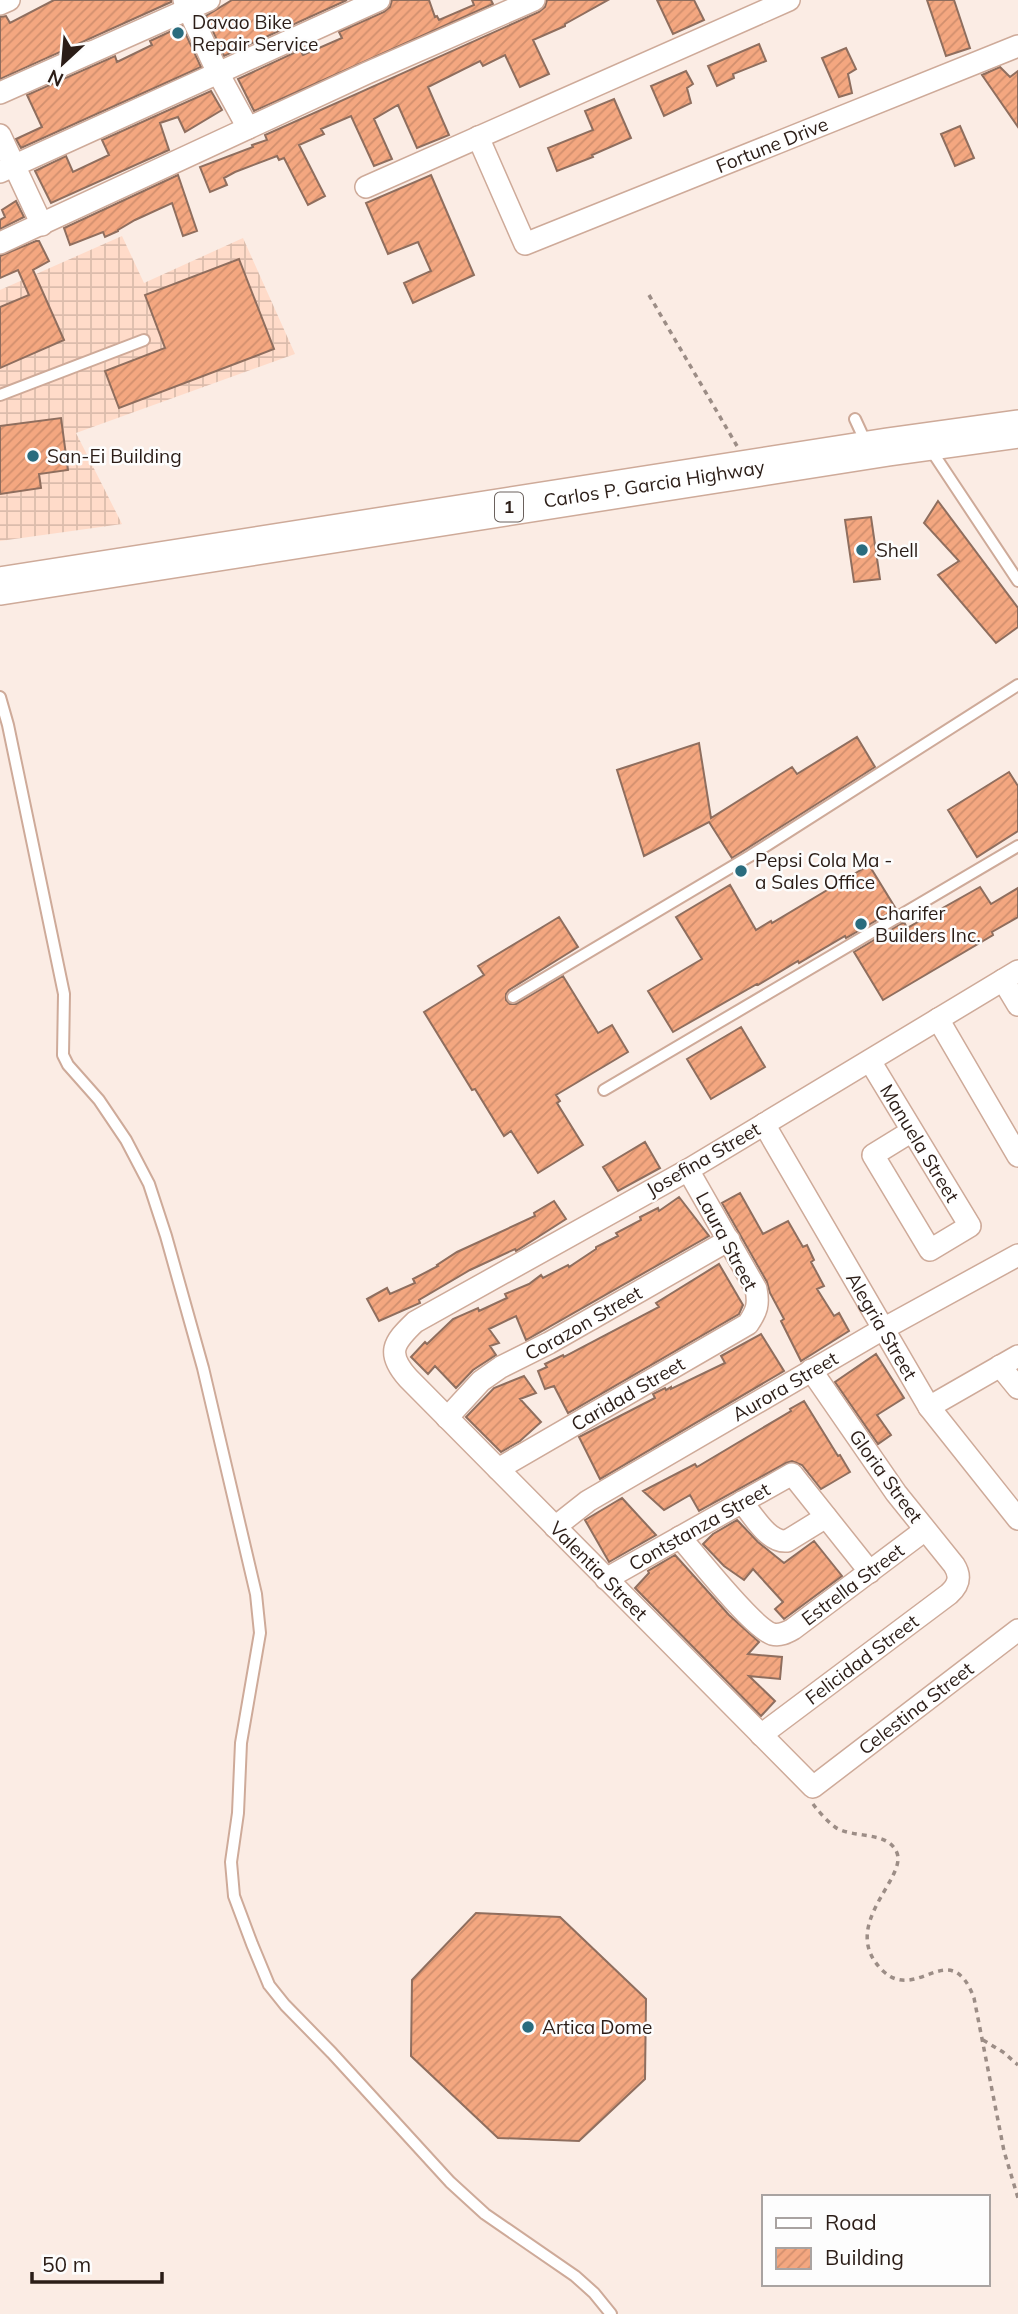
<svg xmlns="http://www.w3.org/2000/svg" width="1018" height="2314" font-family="Mulish,sans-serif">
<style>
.industrial{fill:url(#industrial-grid)}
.building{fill:url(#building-hatch);stroke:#8f6e5e;stroke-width:2}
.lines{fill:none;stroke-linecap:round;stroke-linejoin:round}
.lane-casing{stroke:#ceaa99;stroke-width:14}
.street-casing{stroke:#ceaa99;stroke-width:24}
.highway-casing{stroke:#ceaa99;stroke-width:40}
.path{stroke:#9c8d86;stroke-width:3.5;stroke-dasharray:5 5;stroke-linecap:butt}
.lane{stroke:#fff;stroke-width:10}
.street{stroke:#fff;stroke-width:21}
.highway{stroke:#fff;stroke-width:37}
.poi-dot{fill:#2a6c7e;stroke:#fdfdfd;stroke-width:2.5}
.labels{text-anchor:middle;stroke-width:5;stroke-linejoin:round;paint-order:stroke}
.shield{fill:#fdfdfd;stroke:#6a605c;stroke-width:2}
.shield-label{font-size:18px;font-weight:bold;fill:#2b1d17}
.poi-label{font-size:19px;fill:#2b1d17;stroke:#fdfdfd;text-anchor:start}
.street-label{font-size:19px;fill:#2b1d17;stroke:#fdfdfd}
</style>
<defs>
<pattern id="industrial-grid" width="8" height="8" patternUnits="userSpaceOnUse" patternTransform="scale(1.75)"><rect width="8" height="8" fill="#ffdbc9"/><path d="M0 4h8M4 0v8" fill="none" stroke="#dbbcac"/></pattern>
<pattern id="building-hatch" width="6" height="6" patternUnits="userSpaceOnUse" patternTransform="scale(1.75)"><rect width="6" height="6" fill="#f4a780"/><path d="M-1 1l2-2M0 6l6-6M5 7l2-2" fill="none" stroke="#d18f6e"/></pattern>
</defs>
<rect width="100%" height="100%" fill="#fbece4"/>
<!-- industrial -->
<path class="industrial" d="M122 236 144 283 243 238 295 354 76 433 122 524 0 541V290Z"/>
<!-- building -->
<path class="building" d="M54 0H171V2L0 79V17L6 16 10 23Z
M232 0H347L224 56 206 16Z
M392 0H429L435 17 437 16 439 20 474 5 472 0H491L493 4 254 111 238 79 300 50 303 55 342 38 339 32 384 12 390 7Z
M547 0H608L565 24V26L533 40 549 74 520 87 505 55 483 66 480 61 428 87 449 135 417 148 398 105 374 119 392 159 374 166 351 116 321 129 324 134 299 145 325 196 308 205 284 158 279 160 277 156 235 172 224 178 227 185 210 192 200 167 253 147 252 145 267 140 265 135 539 12 545 7Z
M657 0H694L704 20 673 34Z
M927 0H954L970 48 946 56Z
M182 26 201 67 21 148 16 139 42 127 27 95 115 56 117 62 152 45 150 41Z
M759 44 766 61 733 74 734 78 717 86 708 66Z
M846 48 856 69 848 74 852 93 839 97 822 58Z
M1000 67 1010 77 1018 71V127L982 75Z
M686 71 693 84 687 88 691 103 664 116 651 86Z
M211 91 222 110 185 132 178 117 160 123 169 150 51 203 35 171 66 156 73 172 109 155 102 140Z
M614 99 631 138 592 155 593 157 557 171 548 148 593 130 585 111Z
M960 126 974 158 955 166 941 134Z
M178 175 197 231 183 236 172 203 135 220 118 230V231L105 237 103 232 70 245 64 228Z
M431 175 474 275 413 303 404 283 431 271 418 242 388 254 366 203Z
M16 201 24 217 0 229V220L5 217 2 210Z
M36 241H39L49 261 33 270 64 340 0 368V307L29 295 18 270 0 278V256Z
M239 259 274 349 119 408 105 371 165 348 145 295Z
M61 418 68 470 39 474 41 488 0 494V426Z
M938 501 1018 608V627L996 643 938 575 959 561 924 523Z
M871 517 880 579 854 582 845 520Z
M857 737 875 767 732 858 709 822 644 856 617 770 699 743 711 818 792 767 797 774Z
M1009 772 1018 786V831L977 857 948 810Z
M869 865 896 909 846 938 845 936 799 963 798 961 758 985 757 984 673 1032 648 991 702 959 676 917 730 885 756 930 771 921 772 923Z
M980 887 991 904 1018 888V917L992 932 993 935 883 1000 854 952 904 922 907 928Z
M559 917 578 947 509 990 506 994V1000L510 1004H516L563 976 598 1033 612 1025 628 1052 556 1095 560 1101 557 1103 583 1145 538 1173 511 1131 504 1136 475 1089 472 1090 424 1012 484 975 478 966Z
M741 1027 765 1067 711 1099 687 1059Z
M645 1142 660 1168 618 1191 603 1167Z
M740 1193 763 1234 788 1221 803 1247 807 1245 814 1260 811 1262 824 1286 817 1289 834 1316 839 1313 849 1331 801 1361 781 1321 784 1319 770 1293 767 1282 722 1203Z
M679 1197 709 1236 526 1340 516 1316 489 1329 499 1343 490 1346 496 1355 473 1370 456 1388 435 1366 428 1374 411 1357 425 1342 427 1344 453 1319 478 1308 479 1311 507 1298 505 1294 529 1284 541 1275 543 1278 568 1265 569 1267 596 1249V1247L618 1236 616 1233 641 1220 640 1217 658 1208 659 1211Z
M554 1201 566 1219 516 1251 515 1249 470 1270 419 1300 420 1303 379 1321 367 1299 387 1288 390 1294 415 1283 413 1279 438 1266 437 1265 457 1252 535 1216 534 1213Z
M719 1264 743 1305 739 1314 568 1413 554 1386 545 1389 538 1371 547 1367 545 1364 563 1355 564 1357 659 1307 656 1303Z
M761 1334 784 1371 600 1479 579 1437 655 1398 653 1394 665 1388 666 1390 671 1387V1389L725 1363 721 1356Z
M876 1354 904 1398 877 1415 891 1435 878 1444 835 1382Z
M524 1376 536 1393 520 1399 541 1422 520 1441 501 1452 466 1417 494 1388Z
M804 1401 838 1456 840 1455 850 1472 821 1489 802 1465 792 1461 786 1463 699 1511 690 1495 664 1510 643 1491 695 1464 697 1467 791 1411 790 1409Z
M622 1498 656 1535 609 1562 585 1520Z
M737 1520 758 1542 784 1563 814 1541 842 1576 784 1619 775 1609 783 1602 753 1569 744 1580 724 1566 703 1544 713 1534Z
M675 1555 729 1615 759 1642 748 1654 782 1657 780 1679 749 1676 775 1701 761 1716 635 1588 649 1573 648 1571Z
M476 1913 560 1917 646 1999 645 2079 579 2141 498 2138 411 2056 412 1980Z"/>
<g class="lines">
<defs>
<path id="lane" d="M0 395 144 340
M855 419 867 445
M929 447 1018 581
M0 697 8 725 64 994 63 1055 68 1065 99 1100 126 1140 149 1184 166 1236 203 1368 256 1594 260 1633 241 1743 238 1813 231 1862 234 1896 252 1944 269 1985 285 2005 332 2053 450 2182 485 2214 575 2276 594 2293 611 2314
M513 997 750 856 1018 685
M604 1090 1018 846"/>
<g id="street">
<path d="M184 0 218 73 248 128"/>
<path d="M0 4 9 0"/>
<path d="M0 93 209 0"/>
<path d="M0 135 42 225"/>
<path id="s1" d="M478 137 525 244 1018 46"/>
<path d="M0 172 379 0"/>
<path d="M366 187 789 0"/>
<path d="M0 243 367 73 534 0"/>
<path id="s2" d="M1018 971 688 1170 415 1322C393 1343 386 1353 408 1378L813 1787 1018 1630"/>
<path d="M1003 980 1018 1005"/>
<path d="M938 1019 1018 1156"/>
<path id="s3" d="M870 1061 970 1226 930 1250 873 1155 912 1131"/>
<path id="s4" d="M764 1124 929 1407 1018 1519"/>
<path d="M1000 1366 1018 1388"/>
<path d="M929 1407 1018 1356"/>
<path id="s5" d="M447 1418 481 1381 501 1367 549 1343 729 1240"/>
<path id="s6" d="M498 1469 748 1324C757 1311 759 1304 756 1289L688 1170"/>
<path d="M742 1502C753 1515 768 1543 787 1541L826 1517"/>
<path id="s7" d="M555 1527 588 1501 883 1329 1018 1255"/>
<path id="s8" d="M680 1537C697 1557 752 1627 772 1634 780 1636 786 1633 793 1629L925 1530"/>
<path id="s9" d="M606 1579 792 1474 870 1572"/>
<path id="s10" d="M761 1735 949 1594C959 1585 961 1576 954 1565L896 1493 811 1370"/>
</g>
<g id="highway">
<path id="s11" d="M0 586 888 447 1018 429"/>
</g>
</defs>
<!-- lane casing -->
<use href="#lane" class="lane-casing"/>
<!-- street casing -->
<use href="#street" class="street-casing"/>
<!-- highway casing -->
<use href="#highway" class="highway-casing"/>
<!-- path -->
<path class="path" d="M649 295 737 446
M813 1804C819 1812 827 1821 835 1827 852 1839 888 1830 897 1853 907 1879 838 1926 882 1970 917 2005 950 1934 974 1998L1004 2151 1018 2198
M983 2040 1003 2052 1018 2065"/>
<!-- lane -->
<use href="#lane" class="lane"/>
<!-- street -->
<use href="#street" class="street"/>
<!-- highway -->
<use href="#highway" class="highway"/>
</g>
<!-- markers -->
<g class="poi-dot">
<circle cx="178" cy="33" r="7"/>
<circle cx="33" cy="456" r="7"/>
<circle cx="862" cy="550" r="7"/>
<circle cx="741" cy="871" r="7"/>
<circle cx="861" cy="924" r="7"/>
<circle cx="528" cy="2027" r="7"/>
</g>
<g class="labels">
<!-- shield labels -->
<rect class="shield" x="495" y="492.5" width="28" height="29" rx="5"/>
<g class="shield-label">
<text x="509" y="513">1</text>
</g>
<!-- poi labels -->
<g class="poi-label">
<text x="192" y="29">Davao Bike<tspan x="192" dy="22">Repair Service</tspan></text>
<text x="47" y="463">San-Ei Building</text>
<text x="876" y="557">Shell</text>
<text x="755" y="867">Pepsi Cola Ma -<tspan x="755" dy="22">a Sales Office</tspan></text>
<text x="875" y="920">Charifer<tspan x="875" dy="22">Builders Inc.</tspan></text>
<text x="542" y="2034">Artica Dome</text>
</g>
<!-- street labels -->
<g class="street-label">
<text dy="7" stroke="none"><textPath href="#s1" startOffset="383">Fortune Drive</textPath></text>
<text dy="7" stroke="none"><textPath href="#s11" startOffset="662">Carlos P. Garcia Highway</textPath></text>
<text dy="7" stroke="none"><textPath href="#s3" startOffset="96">Manuela Street</textPath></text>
<text transform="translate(703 1159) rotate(-30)" y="7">Josefina Street</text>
<text transform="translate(727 1241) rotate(62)" y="7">Laura Street</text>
<text dy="7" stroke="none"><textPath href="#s5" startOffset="168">Corazon Street</textPath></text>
<text dy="7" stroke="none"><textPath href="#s4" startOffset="234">Alegria Street</textPath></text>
<text dy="7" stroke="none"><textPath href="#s7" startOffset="270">Aurora Street</textPath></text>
<text dy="7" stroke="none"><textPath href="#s6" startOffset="150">Caridad Street</textPath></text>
<text transform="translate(886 1476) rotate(54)" y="7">Gloria Street</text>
<text dy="7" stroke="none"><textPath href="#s9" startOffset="107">Contstanza Street</textPath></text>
<text dy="7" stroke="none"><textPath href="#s2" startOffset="1036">Valentia Street</textPath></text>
<text dy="7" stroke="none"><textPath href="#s8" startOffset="231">Estrella Street</textPath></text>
<text dy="7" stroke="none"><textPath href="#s10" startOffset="126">Felicidad Street</textPath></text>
<text dy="7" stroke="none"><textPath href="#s2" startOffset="1470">Celestina Street</textPath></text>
</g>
</g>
<!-- legend -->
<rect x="762" y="2195" width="228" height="91" fill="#fdfdfd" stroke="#a9a3a1" stroke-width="2"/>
<rect x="776" y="2218" width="35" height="10" fill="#ffffff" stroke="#a9a3a1" stroke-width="2"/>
<text x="825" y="2230" font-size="21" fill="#2b1d17">Road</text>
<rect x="776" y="2248" width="35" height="21" fill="url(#building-hatch)" stroke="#a9a3a1" stroke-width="2"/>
<text x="825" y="2265" font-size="21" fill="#2b1d17">Building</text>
<!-- north arrow -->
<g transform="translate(63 63) rotate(206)" stroke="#fdfdfd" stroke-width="5" paint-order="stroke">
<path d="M0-5L12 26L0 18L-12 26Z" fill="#2b1d17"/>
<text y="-10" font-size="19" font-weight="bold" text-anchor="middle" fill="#2b1d17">N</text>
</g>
<!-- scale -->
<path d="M32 2272v10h130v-10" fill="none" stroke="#2b1d17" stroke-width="3.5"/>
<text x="42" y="2272" font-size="21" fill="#2b1d17" stroke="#fdfdfd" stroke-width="5" paint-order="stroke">50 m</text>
</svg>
